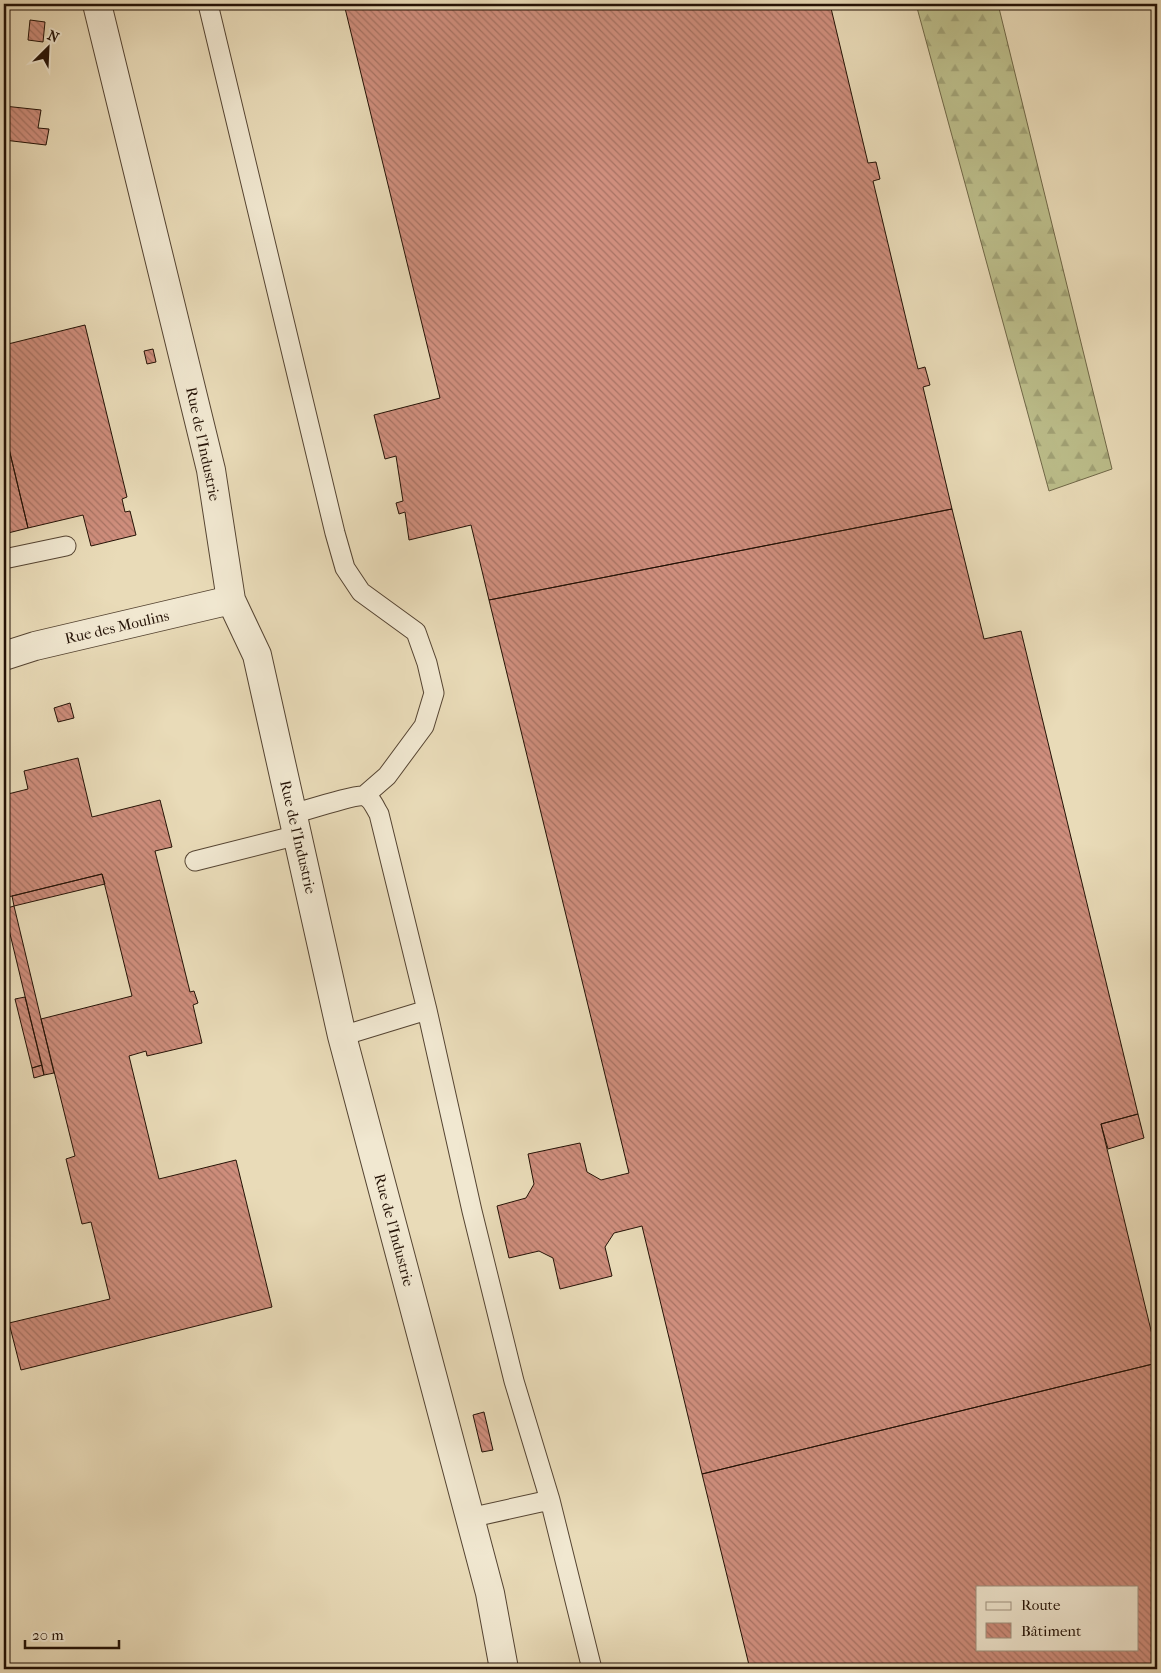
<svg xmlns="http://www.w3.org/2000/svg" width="1161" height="1673" font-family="'IM FELL French Canon',serif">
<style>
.forest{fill:url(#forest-firs);stroke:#706848}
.building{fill:url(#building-back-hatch);stroke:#241206;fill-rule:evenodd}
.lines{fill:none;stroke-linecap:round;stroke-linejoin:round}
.lane-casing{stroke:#554432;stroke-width:21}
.street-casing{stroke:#554432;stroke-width:30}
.lane{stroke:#f1e8d1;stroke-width:19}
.street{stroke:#f1e8d1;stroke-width:28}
.labels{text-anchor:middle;stroke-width:4;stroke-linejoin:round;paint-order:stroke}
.street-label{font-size:15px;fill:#241206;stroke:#f1e8d1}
</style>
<defs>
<pattern id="forest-firs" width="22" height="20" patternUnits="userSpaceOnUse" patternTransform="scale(1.25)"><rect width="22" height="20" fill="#bcbe8b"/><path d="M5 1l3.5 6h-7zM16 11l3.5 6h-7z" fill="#a1a276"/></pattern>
<pattern id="building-back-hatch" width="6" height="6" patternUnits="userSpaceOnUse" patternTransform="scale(1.25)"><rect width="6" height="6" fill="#cf8e7d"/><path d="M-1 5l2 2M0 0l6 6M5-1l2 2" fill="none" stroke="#a87364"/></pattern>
</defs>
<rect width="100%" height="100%" fill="#e9dbb8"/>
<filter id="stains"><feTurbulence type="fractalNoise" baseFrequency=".004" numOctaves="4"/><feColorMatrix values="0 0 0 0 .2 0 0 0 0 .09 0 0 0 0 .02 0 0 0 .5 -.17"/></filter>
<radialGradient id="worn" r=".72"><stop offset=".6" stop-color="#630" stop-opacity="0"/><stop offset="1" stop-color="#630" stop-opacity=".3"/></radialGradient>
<!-- forest -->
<path class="forest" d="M916 4H998L1112 469 1049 491Z"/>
<!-- building -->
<path class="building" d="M344 4H830L868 163 876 162 880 179 873 181 918 369 925 367 930 385 923 387 952 509 489 600 471 525 409 540 405 512 399 514 396 503 403 501 396 456 385 459 374 415 440 398Z
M30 20 45 22 43 42 28 40Z
M4 106 41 110 38 128 49 129 46 145 4 140Z
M85 325 127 497 122 499 125 512 130 511 136 535 91 546 83 515 28 528 4 428V345Z
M153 349 156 362 147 364 144 351Z
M4 428 28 528 4 534Z
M952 509 984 639 1021 631 1138 1114 1101 1124 1157 1355V1363L702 1474 642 1226 614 1233 605 1247 612 1276 560 1289 553 1258 539 1251 509 1258 497 1206 526 1198 534 1184 528 1154 580 1143 587 1172 601 1180 629 1173 489 600Z
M70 703 74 718 58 722 54 708Z
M78 758 92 817 160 800 172 847 155 851 190 992 194 991 198 1003 193 1005 202 1043 147 1056 146 1051 129 1056 159 1179 236 1160 272 1307 21 1370 9 1323 110 1299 91 1222 82 1224 66 1159 75 1156 41 1019 132 996 102 874 4 898V795L28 789 24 771Z
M102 874 105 884 14 906 12 896Z
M14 906 54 1073 44 1075 4 909Z
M25 997 42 1065 32 1068 15 999Z
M42 1065 44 1075 34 1078 32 1068Z
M1138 1114 1144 1138 1108 1149 1101 1124Z
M1157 1363V1666L1145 1669H750L702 1474ZM977 1587H1137V1649H977Z
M484 1412 493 1450 482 1452 473 1415Z"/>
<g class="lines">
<defs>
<path id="lane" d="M208 4 335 533 345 568 361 592 416 632 427 663 434 693 424 726 387 776 364 796
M4 559 66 546
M292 814C304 811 356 794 364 796 372 798 375 808 379 814L427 1010 472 1211 514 1381 550 1500
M195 861 298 835
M342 1036 427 1010
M469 1518 550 1500 592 1669"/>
<path id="street" d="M97 4 211 470 231 600 257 655 342 1036 490 1593 504 1669
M4 656 35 646 231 600"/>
</defs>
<!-- lane casing -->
<use href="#lane" class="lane-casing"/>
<!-- street casing -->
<use href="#street" class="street-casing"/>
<!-- lane -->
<use href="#lane" class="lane"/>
<!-- street -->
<use href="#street" class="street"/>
</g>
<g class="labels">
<!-- street labels -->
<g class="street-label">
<text transform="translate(203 444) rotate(78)" y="5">Rue de l'Industrie</text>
<text transform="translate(117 627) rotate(-13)" y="5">Rue des Moulins</text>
<text transform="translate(298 837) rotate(77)" y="5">Rue de l'Industrie</text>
<text transform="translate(394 1230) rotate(75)" y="5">Rue de l'Industrie</text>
</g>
</g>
<!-- margin -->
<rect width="1161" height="1673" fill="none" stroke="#e9dbb8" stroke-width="20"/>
<rect x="5" y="5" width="1151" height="1663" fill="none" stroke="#241206" stroke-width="2.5"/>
<rect x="10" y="10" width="1141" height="1653" fill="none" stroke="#241206"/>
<!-- legend -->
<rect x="976" y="1586" width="162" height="65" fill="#f1e8d1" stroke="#9f9280"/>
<rect x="986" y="1602" width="25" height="8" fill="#f1e8d1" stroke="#9f9280"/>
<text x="1021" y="1610" font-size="15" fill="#241206">Route</text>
<rect x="986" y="1623" width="25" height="15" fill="url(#building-back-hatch)" stroke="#9f9280"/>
<text x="1021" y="1636" font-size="15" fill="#241206">Bâtiment</text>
<!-- north arrow -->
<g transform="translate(48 48) rotate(24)" stroke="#f1e8d1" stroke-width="4" paint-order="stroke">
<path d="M0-4L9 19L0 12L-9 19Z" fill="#241206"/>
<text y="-8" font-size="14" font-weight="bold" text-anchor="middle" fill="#241206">N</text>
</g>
<!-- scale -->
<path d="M25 1640v8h94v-8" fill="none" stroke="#241206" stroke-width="2.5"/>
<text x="32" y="1640" font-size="15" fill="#241206" stroke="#f1e8d1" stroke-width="4" paint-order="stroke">20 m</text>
<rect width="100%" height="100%" filter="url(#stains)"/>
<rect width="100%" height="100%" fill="url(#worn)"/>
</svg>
